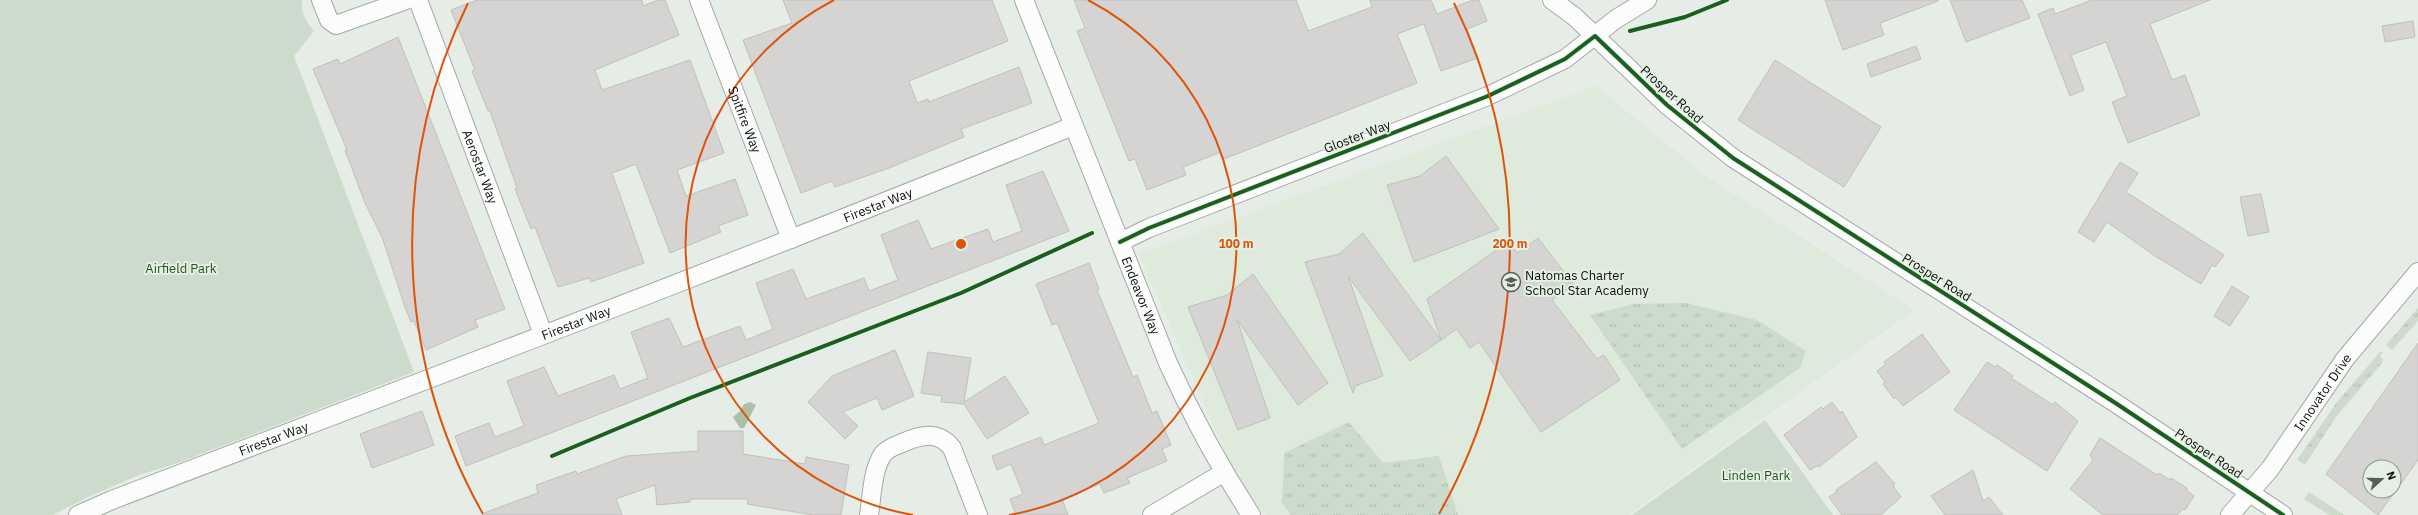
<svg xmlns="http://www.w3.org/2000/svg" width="2418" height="515" font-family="'IBM Plex Sans',sans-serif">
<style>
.built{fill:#ddeadc}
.grass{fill:url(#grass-tufts)}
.green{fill:#cddbcc}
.water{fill:#aac0a7}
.building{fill:#d5d4d2;stroke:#c0c0be;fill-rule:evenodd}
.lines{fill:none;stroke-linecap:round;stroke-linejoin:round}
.minor-casing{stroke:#a5aaa5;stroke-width:20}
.minor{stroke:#fbfcfb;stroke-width:18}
.cycleway-casing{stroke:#e3f0e2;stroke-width:6}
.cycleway{stroke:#1b5e20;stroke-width:4}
.ring{fill:none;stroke:#dd550c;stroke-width:2}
.labels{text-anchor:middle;stroke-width:4;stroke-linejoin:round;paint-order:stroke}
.street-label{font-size:13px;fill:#0d110c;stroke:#e3f0e2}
.park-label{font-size:13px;fill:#295325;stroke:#e3f0e2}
.poi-label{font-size:13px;fill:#0d110c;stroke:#e3f0e2;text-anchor:start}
.centre{fill:#dd550c;stroke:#e3f0e2;stroke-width:2}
.ring-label{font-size:12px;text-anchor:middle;font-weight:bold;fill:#dd550c;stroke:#e3f0e2;stroke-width:4;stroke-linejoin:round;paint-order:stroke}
</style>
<defs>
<pattern id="grass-tufts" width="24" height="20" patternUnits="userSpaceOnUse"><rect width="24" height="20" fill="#cddbcc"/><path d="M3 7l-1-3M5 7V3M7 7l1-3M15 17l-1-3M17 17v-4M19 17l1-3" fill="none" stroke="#afbbae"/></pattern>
</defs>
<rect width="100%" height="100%" fill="#e6ece6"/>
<!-- built -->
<path class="built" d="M1596 86 1703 174 1914 310 1628 515H1266L1236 476 1139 254Z"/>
<!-- grass -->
<path class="grass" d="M1686 303 1757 320 1806 351 1800 368 1682 449 1590 315 1633 304Z
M2418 308V321L2392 350 2386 345Z
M2381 351 2383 352 2380 356 2383 360 2382 363 2336 417 2305 465 2297 460 2337 402Z
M1349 422 1383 463 1439 456 1458 515H1291L1282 503 1284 453Z
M2309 492 2344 515H2329L2304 499Z"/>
<!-- green -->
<path class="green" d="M0 0H302C301 14 306 21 314 31L294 56 414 372 178 463 139 475 86 498 53 515H0Z
M1765 420 1833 515H1632Z"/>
<!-- water -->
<path class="water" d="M750 402 756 405 744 428H740L733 417 740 411 744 404Z"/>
<!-- building -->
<path class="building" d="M477 0H642L643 6 658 0H665L679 35 595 70 602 90 690 60 724 153 677 170 686 196 735 179 748 215 718 226 721 232 670 253 636 164 612 173 644 263 591 282 589 278 558 287 535 227 531 229 515 189 517 188 490 111H488L472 71 475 70 451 10Z
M783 0H992L1008 41 909 81 917 103 928 99 929 102 1019 67 1032 103 961 129 964 137 889 168 835 187 832 181 801 193 743 40 792 23Z
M1074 0H1296L1308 31 1372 7 1370 0H1431L1437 14 1473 0H1479L1487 21 1467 29 1478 58 1441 71 1424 24 1397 34 1417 83 1224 159 1221 152 1183 167 1186 175 1147 190 1135 159 1129 161 1077 31 1085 28Z
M1825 0H1938V1L1880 23 1884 35 1843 50Z
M1950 0H2022L2030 18 1966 42Z
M2092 0H2210L2150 24 2172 80 2185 75 2200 115 2128 143 2112 102 2127 96 2106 42 2071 55 2084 90 2070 96 2038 14 2053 8 2055 14Z
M2413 21 2415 37 2385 42 2382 26Z
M398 37 505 309 475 320 478 327 426 350 414 321 411 322 405 307 382 237 365 203 345 150H347L313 69 338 59 340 64Z
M1916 46 1921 59 1871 77 1867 64Z
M1775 60 1881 127 1844 187 1738 120Z
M1446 156 1499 229 1414 262 1387 185 1420 176Z
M2120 162 2138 173 2126 192 2224 255 2215 267 2212 265 2201 284 2155 256 2107 222 2094 242 2078 232Z
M1043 171 1069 231 466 466 455 436 489 423 495 437 524 426 507 381 544 367 558 396 614 375 620 389 648 378 631 332 669 318 683 347 740 326 746 340 773 329 756 283 793 269 806 299 864 278 869 291 898 280 881 235 918 220 931 249 988 229 993 242 1022 231 1006 185Z
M2261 194 2269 232 2248 236 2240 197Z
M1363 233 1441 340 1410 361 1348 276 1383 376 1355 386 1353 393 1305 262 1339 254Z
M1538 238 1574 285 1552 300 1597 359 1604 355 1620 380 1541 432 1479 342 1470 348 1457 329 1441 340 1427 299 1509 241 1517 253Z
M1089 263 1099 289 1097 290 1133 377 1137 375 1152 413 1157 411 1171 445 1162 449 1167 461 1127 478 1130 483 1104 493 1100 484 1062 499 1068 515H1016L1010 499 1023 494 1011 464 997 470 992 456 1041 437 1044 445 1099 423 1057 323 1052 325 1036 284Z
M1253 274 1328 383 1298 405 1237 320 1270 418 1238 430 1188 307 1227 295Z
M2232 286 2249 297 2230 326 2214 316Z
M1922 334 1950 372 1903 406 1896 397 1894 399 1883 384 1885 382 1877 371 1886 364 1884 362Z
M2418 343V460L2378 515 2326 474ZM2370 467H2394V491H2370Z
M895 350 914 396 882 410 877 398 843 412 858 426 845 439 808 402 832 376Z
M928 352 971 358 964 402 1005 376 1029 413 987 439 964 404 941 402 942 396 921 393Z
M1987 362 1995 367 1997 365 2013 376 2011 378 2053 405 2055 402 2078 421 2047 471 1954 410Z
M1832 402 1840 413 1842 411 1857 437 1819 467 1818 465 1810 470 1784 435 1821 407 1823 409Z
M422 411 434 445 372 468 360 434Z
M698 431H743V454L805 464 806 457 849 465 841 515H813L747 504 748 499H690V502L657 505 655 485 616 499 622 515H484V513L538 493 536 485 576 471 577 474 626 456 698 451Z
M2100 438 2157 475 2159 473 2170 480 2171 478 2187 488 2186 490 2194 496 2185 510 2183 509 2177 515H2103L2070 489 2093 460 2090 455Z
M1876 462 1895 484 1893 486 1901 497 1881 515H1842L1829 497 1837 492 1836 490Z
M1973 470 1983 501 1989 497 2003 515H1945L1931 496Z"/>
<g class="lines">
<defs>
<g id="minor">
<path d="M321 0 329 20 336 25 406 0"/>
<path id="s1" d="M418 0 543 334"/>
<path id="s2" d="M699 0 791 239"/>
<path id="s3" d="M1024 0 1168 363C1192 416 1219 466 1251 515"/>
<path d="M1552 0 1575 17 1667 105 1733 158 2117 404 2283 515"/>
<path d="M1120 242 1149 228 1488 96 1565 59 1616 19 1647 0"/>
<path id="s4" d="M78 515 112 500C433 377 755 256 1073 126"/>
<path d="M869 515C872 497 872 470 883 454 888 448 895 446 902 443 920 435 938 430 952 448L978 515"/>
<path d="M1152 515 1223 473"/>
<path id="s5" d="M2230 515 2270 469 2345 359 2418 272"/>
</g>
</defs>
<!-- minor casing -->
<use href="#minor" class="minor-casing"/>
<!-- minor -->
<use href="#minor" class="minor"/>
<defs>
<path id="cycleway" d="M1630 31 1685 17 1727 0
M1120 242 1149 228 1488 96 1565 59 1595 36 1667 105 1733 158 2117 404 2283 515
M552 456 690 398 961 293 1092 233"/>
</defs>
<!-- cycleway casing -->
<use href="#cycleway" class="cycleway-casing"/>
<!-- cycleway -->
<use href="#cycleway" class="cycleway"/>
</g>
<!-- distance rings -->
<g class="ring">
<path d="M913 515A275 275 0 0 1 834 0M1088 0A275 275 0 0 1 1009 515"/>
<path d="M483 514A549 549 0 0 1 468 3M1454 3A549 549 0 0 1 1439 514"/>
</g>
<!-- icons -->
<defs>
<symbol id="school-ring" viewBox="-11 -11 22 22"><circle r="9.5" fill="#e3f0e2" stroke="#595e58" stroke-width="1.5"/><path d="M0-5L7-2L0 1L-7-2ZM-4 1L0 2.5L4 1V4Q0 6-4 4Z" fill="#595e58"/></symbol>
</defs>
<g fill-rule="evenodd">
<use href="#school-ring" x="1500" y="271" width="22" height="22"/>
</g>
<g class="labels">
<!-- street labels -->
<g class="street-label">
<text transform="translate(1672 94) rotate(42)" y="5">Prosper Road</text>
<text dy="5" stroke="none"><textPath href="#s2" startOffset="128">Spitfire Way</textPath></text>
<text transform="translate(1357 136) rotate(-21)" y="5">Gloster Way</text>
<text dy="5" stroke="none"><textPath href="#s1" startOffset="178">Aerostar Way</textPath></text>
<text dy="5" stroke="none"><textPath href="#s4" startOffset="858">Firestar Way</textPath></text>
<text transform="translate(1937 277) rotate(32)" y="5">Prosper Road</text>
<text dy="5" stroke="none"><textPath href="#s3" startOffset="318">Endeavor Way</textPath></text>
<text dy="5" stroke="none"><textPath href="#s4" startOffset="534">Firestar Way</textPath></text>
<text dy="5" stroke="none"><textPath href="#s5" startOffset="154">Innovator Drive</textPath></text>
<text dy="5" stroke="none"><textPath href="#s4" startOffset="210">Firestar Way</textPath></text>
<text transform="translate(2209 453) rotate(34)" y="5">Prosper Road</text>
</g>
<!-- park labels -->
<g class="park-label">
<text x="181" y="273">Airfield Park</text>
<text x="1756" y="480">Linden Park</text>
</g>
<!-- poi labels -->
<g class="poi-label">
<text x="1525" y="280">Natomas Charter<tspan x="1525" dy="15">School Star Academy</tspan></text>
</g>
</g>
<circle cx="961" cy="244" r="6" class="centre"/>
<g class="ring-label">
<text x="1236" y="248">100 m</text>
<text x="1510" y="248">200 m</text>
</g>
<!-- north arrow -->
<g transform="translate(2382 479) rotate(69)"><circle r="19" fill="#e3f0e2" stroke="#8d978c"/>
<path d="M0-3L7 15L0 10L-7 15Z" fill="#595e58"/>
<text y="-6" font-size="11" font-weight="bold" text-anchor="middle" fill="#0d110c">N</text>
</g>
</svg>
